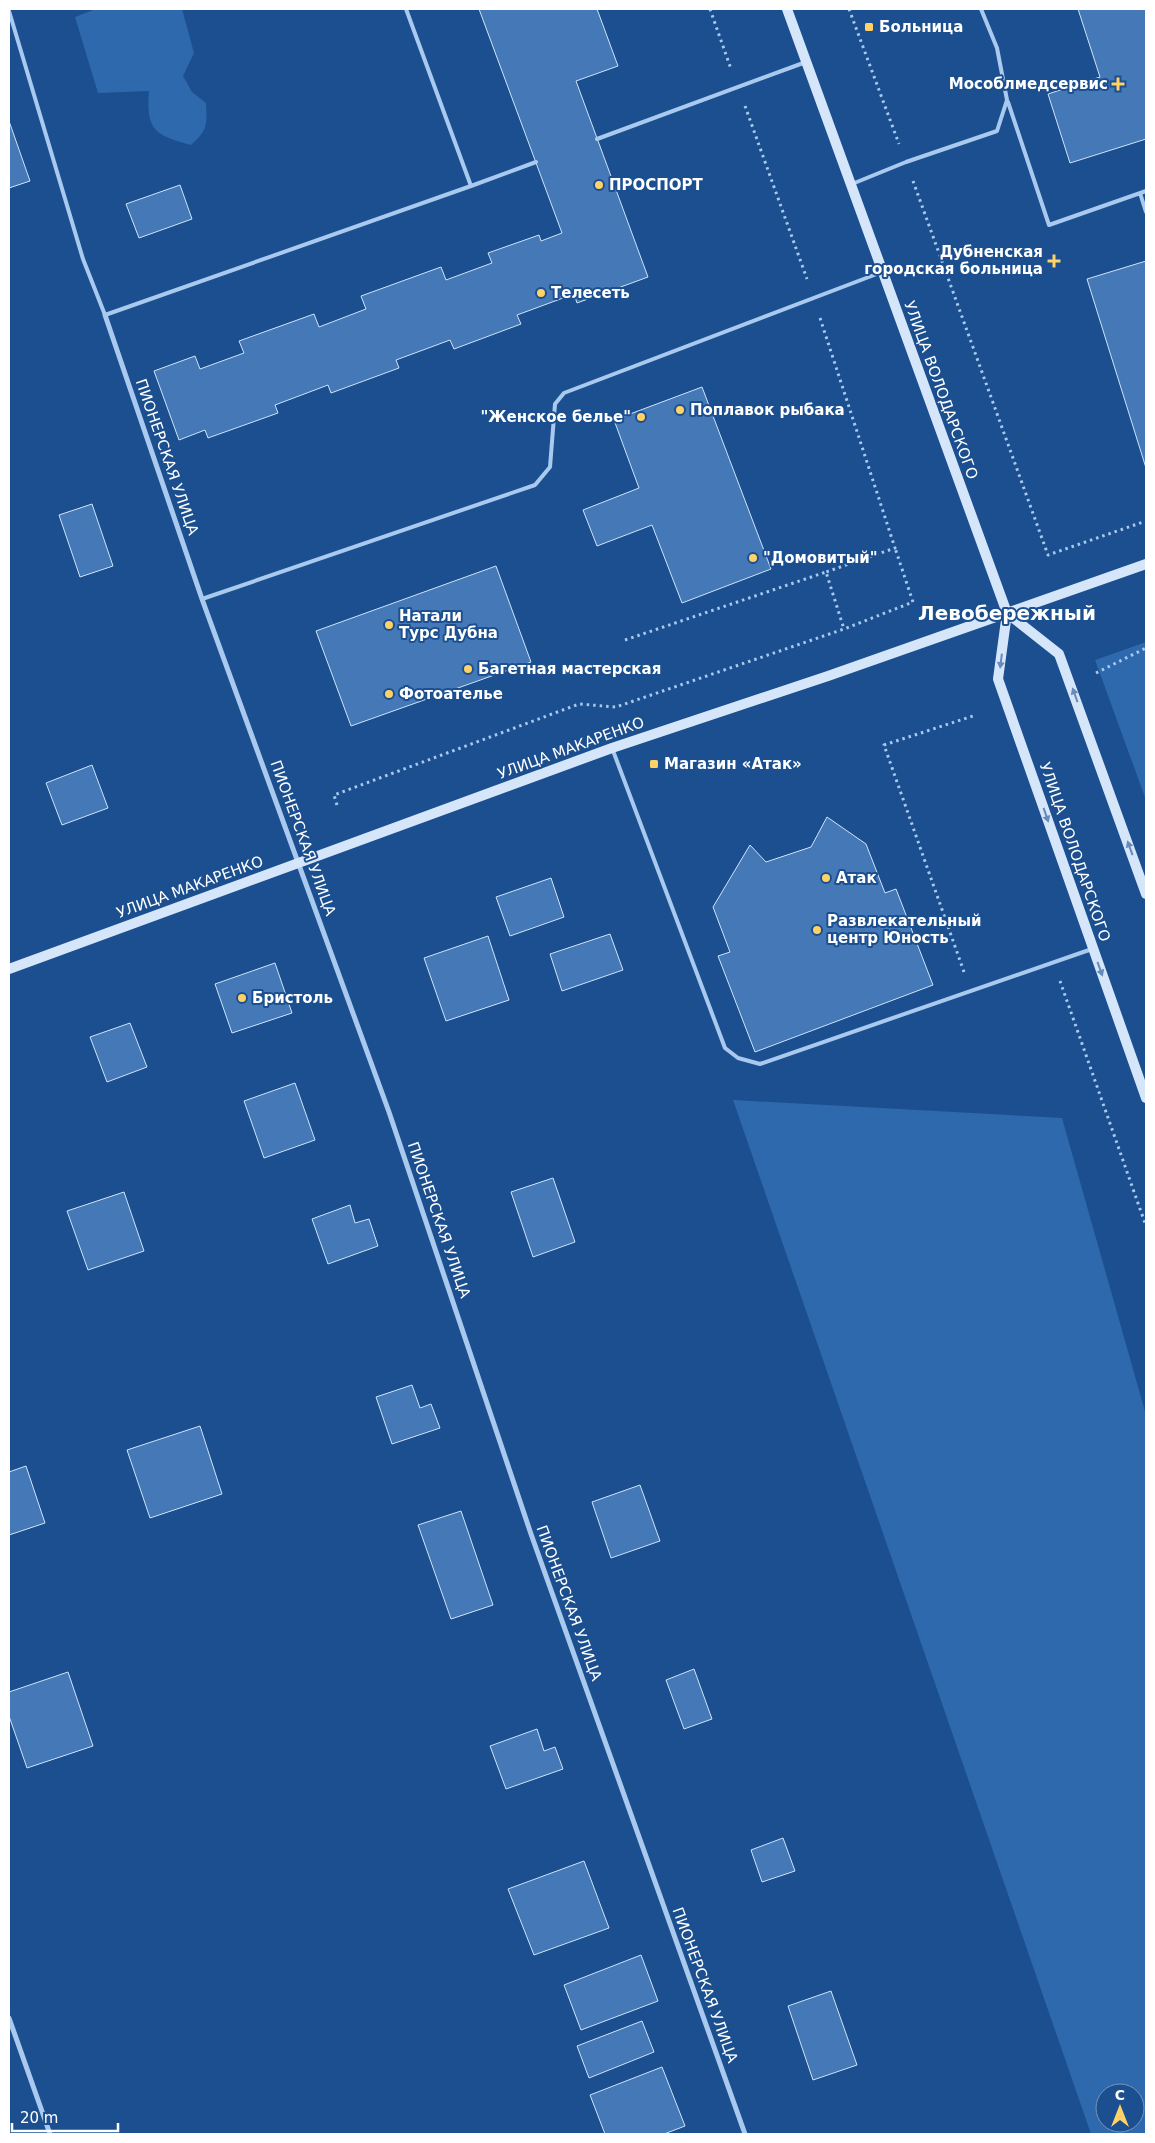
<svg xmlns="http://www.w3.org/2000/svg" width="1155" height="2143" font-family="'DejaVu Sans',sans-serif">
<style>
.green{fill:#2e69ad;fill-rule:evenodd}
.building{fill:#4478b7;stroke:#cfe3fa}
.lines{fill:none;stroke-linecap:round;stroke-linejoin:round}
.path{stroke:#a9c9ee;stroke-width:3;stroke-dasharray:2.5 4;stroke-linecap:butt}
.lane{stroke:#a9c9ee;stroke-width:4}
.street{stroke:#a9c9ee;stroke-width:5}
.secondary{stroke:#d6e6fa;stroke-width:10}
.oneway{fill:#668bba}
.poi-dot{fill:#ffd166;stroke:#1b4f8f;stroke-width:2}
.labels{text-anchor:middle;stroke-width:4;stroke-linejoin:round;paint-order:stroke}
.poi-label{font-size:15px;font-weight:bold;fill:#fff;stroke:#1b4f8f;text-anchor:start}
.street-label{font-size:15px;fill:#fff;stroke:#1b4f8f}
.district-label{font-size:20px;font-weight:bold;fill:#fff;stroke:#1b4f8f}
</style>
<rect width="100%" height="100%" fill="#1b4f8f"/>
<!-- green -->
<path class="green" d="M96 9H182L194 53 183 76 192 92 206 103C207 125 208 130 191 145 154 135 146 130 149 91L98 93 75 17Z
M1146 642V800L1095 660Z
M733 1100 1062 1118 1146 1415V2134H1091ZM1105 2093H1135V2123H1105Z"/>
<!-- building -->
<path class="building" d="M479 9H597L618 66 576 81 648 277 577 303 574 294 517 315 521 324 454 349 450 340 396 360 399 368 331 393 328 385 275 405 278 413 208 438 205 430 179 440 154 371 195 356 200 369 244 353 239 341 314 314 319 327 366 309 361 296 441 267 446 280 492 263 488 253 539 235 541 241 562 233Z
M1078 9H1146V139L1070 163 1048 94 1100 77Z
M9 121 30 181 9 188Z
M180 185 192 219 139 238 126 204Z
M1146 261V468L1087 279Z
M702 387 771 569 682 603 652 525 597 546 583 510 639 488 614 420Z
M92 504 113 566 80 577 59 515Z
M496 566 531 662 351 726 316 631Z
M92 765 108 808 62 825 46 783Z
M827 817 866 844 885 893 896 889 933 985 755 1052 718 956 730 952 713 907 750 845 766 862 811 847Z
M551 878 564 917 510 936 496 897Z
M610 934 623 970 562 991 550 954Z
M488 936 509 1000 446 1021 424 958Z
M275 963 292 1013 232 1033 215 984Z
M130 1023 147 1067 107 1082 90 1037Z
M295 1083 315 1140 264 1158 244 1101Z
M553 1178 575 1242 533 1257 511 1192Z
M124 1192 144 1251 88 1270 67 1211Z
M350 1205 355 1223 369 1219 378 1246 328 1264 312 1219Z
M412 1385 420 1408 431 1404 440 1428 392 1444 376 1397Z
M200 1426 222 1494 150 1518 127 1450Z
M26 1466 45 1523 9 1535V1472Z
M640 1485 660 1541 611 1558 592 1502Z
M461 1511 493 1605 451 1619 418 1525Z
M694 1669 712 1719 684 1729 666 1680Z
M68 1672 93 1746 27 1768 9 1716V1692Z
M537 1729 544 1751 555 1747 563 1769 506 1789 490 1746Z
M783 1838 795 1871 762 1882 751 1850Z
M584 1861 609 1928 534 1955 508 1889Z
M641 1955 658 2001 581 2030 564 1985Z
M831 1991 857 2065 813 2080 788 2006Z
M642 2021 654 2052 589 2078 577 2046Z
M662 2067 685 2126 664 2134H605L590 2095Z"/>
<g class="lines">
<!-- path -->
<path class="path" d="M710 9 731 69
M849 9 899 144
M745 106 807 279
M913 181 1048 555 1146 521
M820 318 895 548 826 572
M625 640 826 572 844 629
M1096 673 1146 648
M337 805 334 795 579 704 616 707 844 629 913 602 895 548
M964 972 884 745 973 716
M1060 981 1146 1226"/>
<!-- lane -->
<path class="lane" d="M9 11 83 259 105 315 471 186 406 9
M1008 102 1049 225 1146 191
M597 139 806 62
M852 184 906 162 997 131 1007 100 997 48 981 9
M471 186 536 162
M1140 193 1146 212
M202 599 535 485 550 467 555 404 564 393 882 272
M612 748 725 1048 738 1058 760 1064 1092 949"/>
<!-- street -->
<path class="street" d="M105 315 202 599 389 1112 531 1534 745 2134
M9 2018 50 2134"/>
<!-- secondary -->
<path class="secondary" d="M787 9 1007 613 998 679 1146 1098
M1007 613 1059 654 1146 894
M9 969 612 748 828 676 1146 564"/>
</g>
<!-- one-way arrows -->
<defs><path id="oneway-solid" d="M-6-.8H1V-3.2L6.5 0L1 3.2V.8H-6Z" transform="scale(1.25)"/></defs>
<g class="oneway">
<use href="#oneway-solid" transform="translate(1001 661) rotate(97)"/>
<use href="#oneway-solid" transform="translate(1075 695) rotate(-110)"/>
<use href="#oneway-solid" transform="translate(1046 815) rotate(71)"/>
<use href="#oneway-solid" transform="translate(1130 848) rotate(-110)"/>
<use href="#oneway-solid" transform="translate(1100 969) rotate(70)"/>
</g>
<!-- markers -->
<g class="poi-dot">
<rect x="864" y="22" width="10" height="10" rx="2.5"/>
<path d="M1115.5 76.5h5v5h5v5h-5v5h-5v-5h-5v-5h5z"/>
<circle cx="599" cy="185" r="5"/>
<path d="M1051.5 253.5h5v5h5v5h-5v5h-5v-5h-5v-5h5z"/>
<circle cx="541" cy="293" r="5"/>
<circle cx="680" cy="410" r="5"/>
<circle cx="641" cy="417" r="5"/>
<circle cx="753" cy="558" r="5"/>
<circle cx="389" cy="625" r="5"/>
<circle cx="468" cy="669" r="5"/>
<circle cx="389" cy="694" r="5"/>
<rect x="649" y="759" width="10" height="10" rx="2.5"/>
<circle cx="826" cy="878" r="5"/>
<circle cx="817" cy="930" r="5"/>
<circle cx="242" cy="998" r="5"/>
</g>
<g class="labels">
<!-- poi labels -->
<g class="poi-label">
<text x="879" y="32">Больница</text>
<text x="1108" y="89" text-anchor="end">Мособлмедсервис</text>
<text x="609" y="190">ПРОСПОРТ</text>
<text x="1043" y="257" text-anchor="end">Дубненская<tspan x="1043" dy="17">городская больница</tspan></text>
<text x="551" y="298">Телесеть</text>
<text x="690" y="415">Поплавок рыбака</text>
<text x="631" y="422" text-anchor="end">"Женское белье"</text>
<text x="763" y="563">"Домовитый"</text>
<text x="399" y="621">Натали<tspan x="399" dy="17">Турс Дубна</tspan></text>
<text x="478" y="674">Багетная мастерская</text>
<text x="399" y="699">Фотоателье</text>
<text x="664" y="769">Магазин «Атак»</text>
<text x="836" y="883">Атак</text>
<text x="827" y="926">Развлекательный<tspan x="827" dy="17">центр Юность</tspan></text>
<text x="252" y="1003">Бристоль</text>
</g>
<!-- street labels -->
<g class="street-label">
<text transform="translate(941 390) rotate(70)" y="5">УЛИЦА ВОЛОДАРСКОГО</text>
<text transform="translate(167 457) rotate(71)" y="5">ПИОНЕРСКАЯ УЛИЦА</text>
<text transform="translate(571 748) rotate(-20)" y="5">УЛИЦА МАКАРЕНКО</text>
<text transform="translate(303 838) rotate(70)" y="5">ПИОНЕРСКАЯ УЛИЦА</text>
<text transform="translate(1075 852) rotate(71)" y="5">УЛИЦА ВОЛОДАРСКОГО</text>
<text transform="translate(190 887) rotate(-20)" y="5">УЛИЦА МАКАРЕНКО</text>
<text transform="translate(439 1220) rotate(71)" y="5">ПИОНЕРСКАЯ УЛИЦА</text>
<text transform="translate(569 1603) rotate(70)" y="5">ПИОНЕРСКАЯ УЛИЦА</text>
<text transform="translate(705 1985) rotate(70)" y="5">ПИОНЕРСКАЯ УЛИЦА</text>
</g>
<!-- district labels -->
<g class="district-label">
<text x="1007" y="620">Левобережный</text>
</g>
</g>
<!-- border -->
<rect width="1155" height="2143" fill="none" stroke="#ffffff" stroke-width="20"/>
<!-- north arrow -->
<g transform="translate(1120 2108)"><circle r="24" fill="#1b4f8f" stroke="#7695bc"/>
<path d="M0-4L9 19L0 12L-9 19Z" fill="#ffd166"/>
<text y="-8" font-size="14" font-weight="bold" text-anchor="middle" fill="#ffffff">С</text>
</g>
<!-- scale -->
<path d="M12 2123v8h106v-8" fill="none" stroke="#ffffff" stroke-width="2.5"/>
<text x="20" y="2123" font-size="15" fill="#ffffff" stroke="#1b4f8f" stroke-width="4" paint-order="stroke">20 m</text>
</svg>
